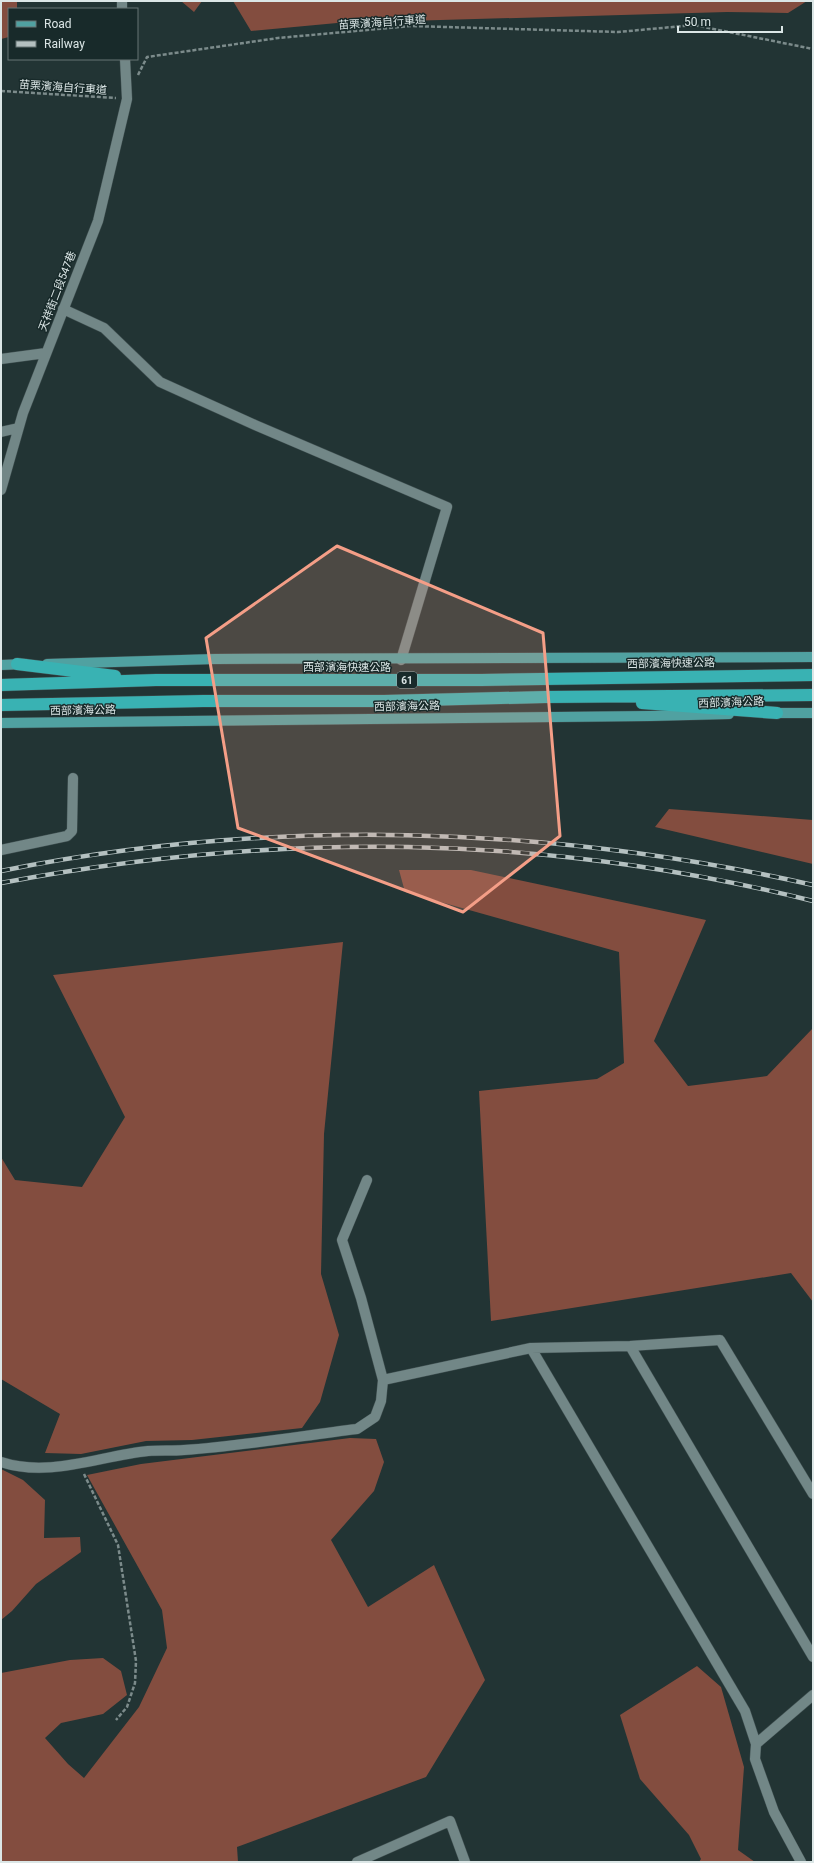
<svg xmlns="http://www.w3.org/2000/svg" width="814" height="1863" font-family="Roboto,'Noto Sans TC',sans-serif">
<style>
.forest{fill:#834d3f}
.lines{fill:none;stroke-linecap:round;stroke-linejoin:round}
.minor-casing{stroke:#405051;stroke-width:11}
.major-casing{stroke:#405051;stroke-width:11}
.highway-casing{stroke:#405051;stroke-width:13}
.path{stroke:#7c8b8b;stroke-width:2.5;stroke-dasharray:4 2;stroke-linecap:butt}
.minor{stroke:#728787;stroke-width:10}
.major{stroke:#50a1a1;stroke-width:10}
.highway{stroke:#39b2b3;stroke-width:12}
.rail-casing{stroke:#b4c0c0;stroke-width:4.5}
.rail{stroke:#182a2a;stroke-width:3;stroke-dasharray:9;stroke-linecap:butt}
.marked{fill:#f49e87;fill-opacity:0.2;stroke:#f49e87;stroke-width:3;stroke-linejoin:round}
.labels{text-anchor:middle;stroke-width:3;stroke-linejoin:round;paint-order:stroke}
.shield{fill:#182a2a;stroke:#a0aeae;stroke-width:1}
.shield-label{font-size:10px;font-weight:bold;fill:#dbe6e6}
.street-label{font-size:11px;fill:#dbe6e6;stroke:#182a2a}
</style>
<rect width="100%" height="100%" fill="#223434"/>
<!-- forest -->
<path class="forest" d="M1 1H17V9H9V37L1 39Z
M181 1H202L194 12Z
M233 1H807L788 13 727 12 337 23 251 31Z
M669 809 813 820V864L655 827Z
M399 870H471L706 920 654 1041 688 1086 767 1076 813 1028V1302L791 1273 491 1321 479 1091 597 1079 624 1063 619 952 405 892Z
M343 942 324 1134 321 1274 339 1335 320 1402 302 1428 192 1440 146 1441 81 1454 45 1453 60 1414 1 1379V1157L15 1180 82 1187 125 1117 53 975Z
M350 1438 376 1439 384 1462 374 1491 331 1540 368 1607 434 1565 485 1680 426 1777 237 1847 238 1862H1V1673L70 1660 103 1658 121 1671 127 1695 103 1714 61 1723 45 1738 68 1764 84 1778 139 1707 167 1648 162 1610 87 1475 141 1464Z
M1 1469 23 1480 45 1500 44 1538 80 1537 81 1552 36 1584 12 1611 1 1620Z
M697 1666 721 1687 744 1767 738 1850 755 1862H699L701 1859 689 1835 640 1779 620 1715Z"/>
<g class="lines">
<defs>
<path id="minor" d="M122 1V9
M63 309 104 328 160 382 255 425 447 507 401 660
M1 359 46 353
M1 432 18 428
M1 490 23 413 98 221 127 99 125 59
M1 850 67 836 72 831 73 778
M630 1346 813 1657
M531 1348 745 1711 756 1744 755 1759 774 1812 801 1862
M383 1380 531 1348 630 1346 720 1340 813 1494
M1 1462C49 1478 99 1456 148 1451 160 1450 172 1451 184 1450 242 1446 300 1436 357 1429L375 1417 381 1401 383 1380 361 1298 342 1240 367 1180
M756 1744 813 1695
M357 1862 450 1821 465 1862"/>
<path id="major" d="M47 664 215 659 813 657
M1 665 25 664
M769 713H813
M1 723 650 716 729 714"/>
<path id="highway" d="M17 664 115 676
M1 685 156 680H481L813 675
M642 703 777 713
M1 705 203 701H384L545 697 813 695"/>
</defs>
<!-- minor casing -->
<use href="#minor" class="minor-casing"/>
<!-- major casing -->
<use href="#major" class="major-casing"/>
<!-- highway casing -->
<use href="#highway" class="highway-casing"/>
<!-- path -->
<path class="path" d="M138 75 147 57 278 38 411 26 618 32 694 25 813 49
M1 91 116 98
M84 1474 118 1545 136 1661 135 1683 127 1707 116 1720"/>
<!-- minor -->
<use href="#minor" class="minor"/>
<!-- major -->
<use href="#major" class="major"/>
<!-- highway -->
<use href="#highway" class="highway"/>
<defs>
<path id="rail" d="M1 871C269 817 547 825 813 885
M1 883C276 831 541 833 813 901"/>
</defs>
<!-- rail casing -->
<use href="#rail" class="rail-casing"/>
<!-- rail -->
<use href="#rail" class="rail"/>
</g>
<!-- marked area -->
<path class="marked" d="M337 546 543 633 560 836 463 912 238 828 206 638Z"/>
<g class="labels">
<!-- shield labels -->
<rect class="shield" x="397" y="672" width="20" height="16" rx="3"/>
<g class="shield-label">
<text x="407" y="684">61</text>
</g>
<!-- street labels -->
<g class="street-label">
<text transform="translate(382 22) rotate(-4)" y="4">苗栗濱海自行車道</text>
<text transform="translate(63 87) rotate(4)" y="4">苗栗濱海自行車道</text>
<text transform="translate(57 291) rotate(-69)" y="4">天祥街二段547巷</text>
<text transform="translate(671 663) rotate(-1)" y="4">西部濱海快速公路</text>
<text x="347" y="671">西部濱海快速公路</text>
<text transform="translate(731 702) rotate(-2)" y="4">西部濱海公路</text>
<text transform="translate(407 706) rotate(-1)" y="4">西部濱海公路</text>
<text transform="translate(83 710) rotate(-1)" y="4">西部濱海公路</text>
</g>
</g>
<!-- border -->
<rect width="814" height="1863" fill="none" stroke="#dbe6e6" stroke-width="4"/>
<!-- legend -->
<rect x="8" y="8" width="130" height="52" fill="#182a2a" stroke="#667575"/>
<rect x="16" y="21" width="20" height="6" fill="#50a1a1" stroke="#667575"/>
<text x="44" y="28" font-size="12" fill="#dbe6e6">Road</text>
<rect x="16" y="41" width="20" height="6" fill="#b4c0c0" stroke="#667575"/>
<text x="44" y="48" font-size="12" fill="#dbe6e6">Railway</text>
<!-- scale -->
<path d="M678 26v6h104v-6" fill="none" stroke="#dbe6e6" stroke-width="2"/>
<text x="684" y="26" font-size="12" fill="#dbe6e6" stroke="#182a2a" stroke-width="3" paint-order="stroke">50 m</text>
</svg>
